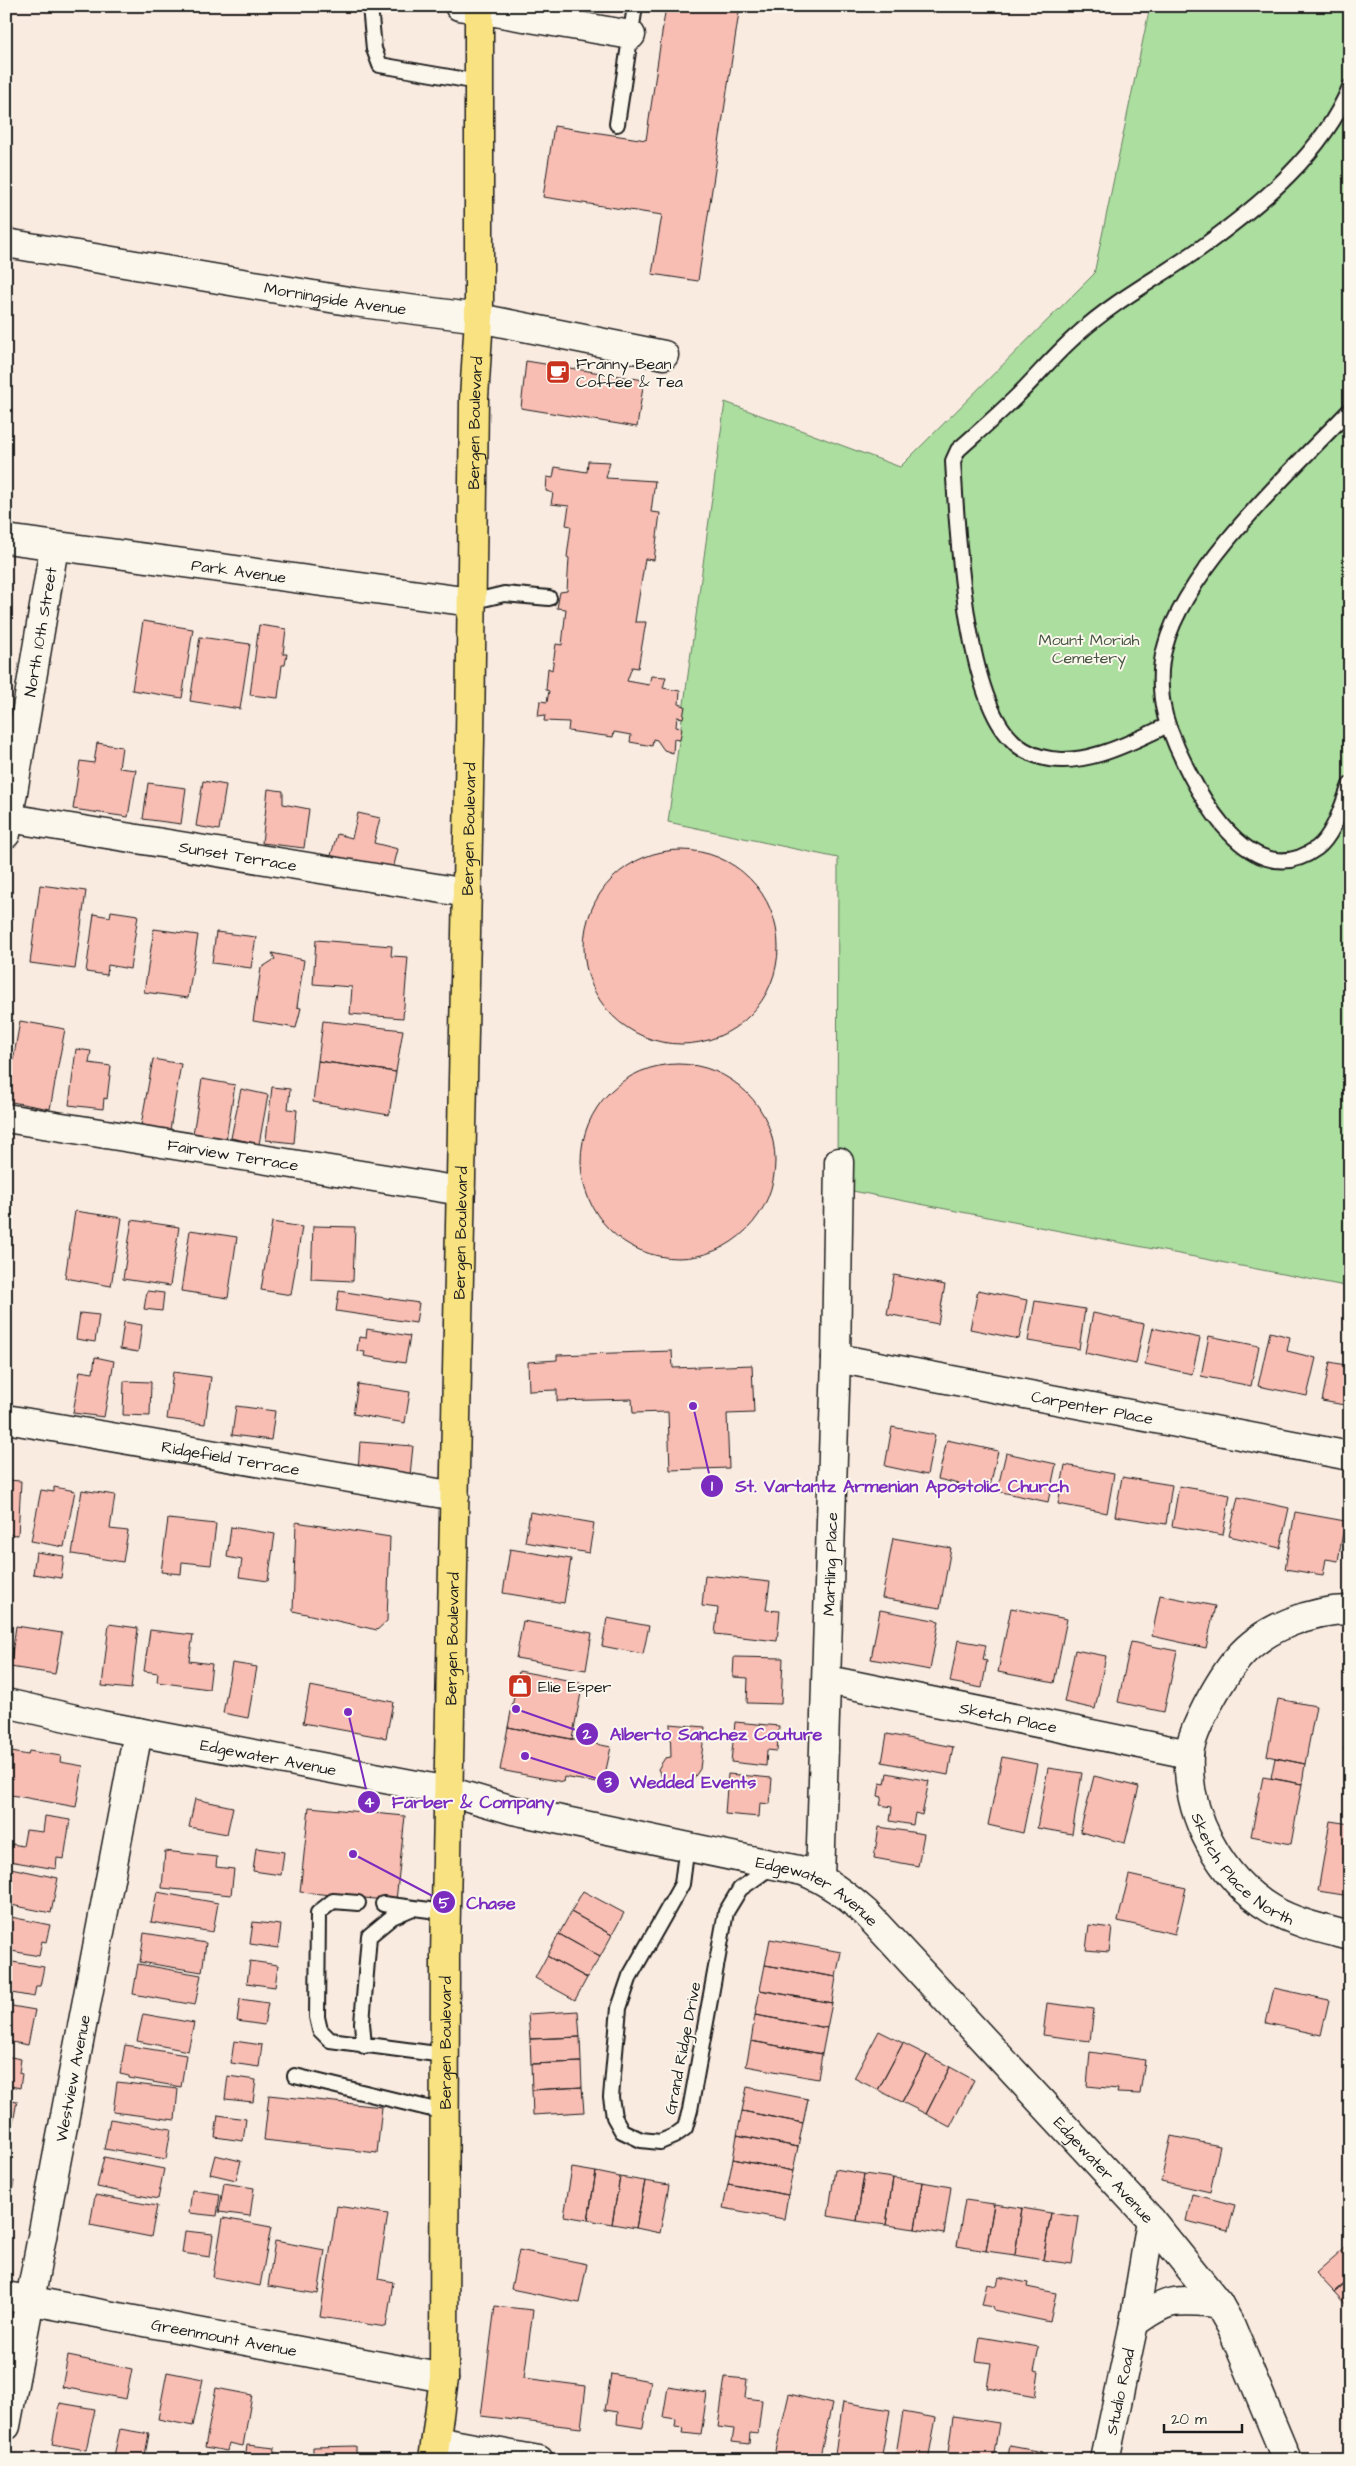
<svg xmlns="http://www.w3.org/2000/svg" width="1356" height="2466" font-family="'Architects Daughter',sans-serif">
<style>
.green{fill:#abde9f;stroke:#647d5e}
.building{fill:#f8bdb3;stroke:#1c1c1c}
.lines{fill:none;stroke-linecap:round;stroke-linejoin:round}
.lane-casing{stroke:#1c1c1c;stroke-width:18}
.street-casing{stroke:#1c1c1c;stroke-width:31}
.secondary-casing{stroke:#1c1c1c;stroke-width:31}
.primary-casing{stroke:#1c1c1c;stroke-width:31}
.lane{stroke:#fbf7ec;stroke-width:14}
.street{stroke:#fbf7ec;stroke-width:28}
.secondary{stroke:#fbf7ec;stroke-width:28}
.primary{stroke:#f8e281;stroke-width:28}
.labels{text-anchor:middle;stroke-width:4;stroke-linejoin:round;paint-order:stroke}
.street-label{font-size:16px;fill:#1c1c1c;stroke:#fbf7ec}
.poi-label{font-size:16px;fill:#1c1c1c;stroke:#fbf7ec;text-anchor:start}
.park-label{font-size:16px;fill:#475643;stroke:#fbf7ec}
.leader{fill:none;stroke:#7b2cbf;stroke-width:2}
.callout-dot{fill:#7b2cbf;stroke:#fbf7ec;stroke-width:2}
.mark-label{font-size:15px;text-anchor:middle;font-weight:bold;fill:#fff}
.callout-label{font-size:18px;text-anchor:middle;font-weight:bold;fill:#7b2cbf;stroke:#fbf7ec;stroke-width:4;stroke-linejoin:round;paint-order:stroke}
</style>
<rect width="100%" height="100%" fill="#faebe1"/>
<filter id="ink" filterUnits="userSpaceOnUse"><feTurbulence type="fractalNoise" baseFrequency=".02" numOctaves="2"/><feDisplacementMap in="SourceGraphic" scale="10" xChannelSelector="R" yChannelSelector="G"/><feConvolveMatrix kernelMatrix="1 2 1 2 8 2 1 2 1" color-interpolation-filters="sRGB"/></filter>
<g filter="url(#ink)">
<!-- green -->
<path class="green" d="M1150 6H1350V1287L837 1188 838 858 668 822 725 402 900 467 1094 274Z"/>
<!-- building -->
<path class="building" d="M666 6H740L698 281 652 274 662 215 543 197 554 126 646 140Z
M526 361 644 380 637 427 521 408Z
M588 461 610 462 606 478 655 481 651 512 660 513 654 560 645 559 635 622H646L638 668 632 667 627 681 649 685 651 676 666 677 663 688 680 691 679 704 685 706 683 718 677 717 676 727 682 728 680 740 674 739 673 753 664 750 657 740 653 739 652 746 630 742 631 735 614 732 613 737 568 731 569 722 544 721 545 715 538 716 540 701 547 702 549 691 546 690 548 668 552 670 556 644 562 645 566 609 557 608 560 592 567 591 569 558 567 557 571 526 566 525 569 506 551 504 553 493 546 491 547 477 553 478 555 467 587 472Z
M143 621 193 629 182 698 132 690Z
M259 625 286 629 283 654H287L285 665H282L278 698 250 695Z
M200 637 250 644 240 709 190 701Z
M97 743 122 747 119 768 136 770 128 817 73 809 80 761 94 763Z
M203 781 226 785 219 830 196 826Z
M148 783 186 788 181 824 143 819Z
M268 789 283 791V804L309 809 304 848 262 843Z
M358 813 380 818 374 843 398 849 392 873 330 859 337 834 352 838Z
M584 947a97 97 0 1 1 194 0a97 97 0 1 1-194 0Z
M40 885 86 891 75 969 30 963Z
M111 911 138 915 130 969 108 965 107 975 86 972 94 914 110 917Z
M154 929 198 935 188 998 144 992Z
M216 932 256 937 251 968 212 963Z
M316 940 392 946 391 956 408 957 403 1018 350 1014 352 987 313 984Z
M272 953 304 960 297 1007 301 1008 296 1028 253 1021 261 968 275 959Z
M20 1021 65 1029 50 1109 6 1101Z
M323 1021 403 1030 396 1072 318 1061Z
M76 1049 91 1051 89 1063 111 1066 107 1099 104 1098 103 1109 69 1105Z
M153 1059 181 1064 170 1130 141 1125Z
M318 1061 396 1072 389 1115 313 1102Z
M581 1161a97 97 0 1 1 194 0a97 97 0 1 1-194 0Z
M202 1079 235 1085 226 1140 193 1134Z
M272 1087 290 1089 288 1109 297 1110 294 1143 266 1140Z
M241 1089 268 1095 259 1144 231 1138Z
M75 1211 122 1218 111 1286 65 1278Z
M132 1220 179 1227 170 1286 123 1279Z
M272 1222 302 1227 291 1295 261 1290Z
M313 1226 355 1227 353 1281 311 1279Z
M190 1230 237 1237 228 1298 181 1291Z
M894 1275 945 1285 938 1324 887 1314Z
M978 1290 1027 1300 1019 1339 970 1329Z
M147 1291 164 1293 162 1311 144 1309Z
M339 1291 419 1303 416 1323 336 1311Z
M1035 1301 1085 1309 1079 1349 1028 1341Z
M80 1313 99 1315 95 1342 76 1339Z
M1093 1313 1144 1324 1136 1364 1085 1353Z
M124 1322 142 1325 138 1352 120 1349Z
M1153 1328 1200 1338 1192 1374 1145 1364Z
M367 1329 410 1336 405 1363 364 1356 365 1352 357 1351 359 1337 366 1338Z
M1270 1332 1290 1337 1287 1351 1316 1358 1307 1396 1258 1386Z
M1209 1336 1259 1346 1251 1386 1201 1376Z
M672 1351 673 1368 752 1365 754 1413 727 1414 729 1468 670 1470 668 1412 633 1413 632 1399 557 1401V1390L529 1391 528 1362 557 1360V1355Z
M95 1357 114 1361 104 1417 73 1413 80 1371 93 1373Z
M1330 1362 1350 1366V1406L1322 1401Z
M173 1372 211 1377 205 1424 167 1419Z
M124 1381 151 1382 150 1416 123 1415Z
M358 1384 410 1392 405 1423 353 1414Z
M236 1406 275 1411 271 1440 232 1435Z
M892 1427 935 1435 927 1475 885 1466Z
M947 1440 998 1451 989 1491 938 1479Z
M360 1442 413 1446 410 1475 358 1471Z
M1006 1453 1056 1464 1048 1502 997 1491Z
M1065 1465 1114 1474 1107 1513 1058 1504Z
M1122 1477 1172 1485 1166 1524 1115 1516Z
M6 1480 21 1481 18 1535 6 1534Z
M1179 1486 1230 1495 1223 1535 1172 1526Z
M54 1487 75 1491 64 1547 31 1541 41 1490 54 1492Z
M82 1490 115 1495 110 1529 128 1531 123 1562 72 1554Z
M1238 1497 1289 1508 1280 1548 1229 1536Z
M530 1512 594 1523 589 1553 525 1542Z
M1295 1512 1345 1521 1338 1561 1326 1559 1323 1575 1285 1569Z
M168 1519 216 1524 211 1565 182 1562 181 1574 161 1572Z
M296 1522 390 1537 387 1621 377 1630 293 1611Z
M231 1527 275 1534 268 1581 239 1577 242 1560 227 1557Z
M893 1538 951 1548 940 1608 882 1598Z
M510 1549 571 1559 564 1603 503 1593Z
M36 1552 64 1556 61 1578 33 1574Z
M705 1575 770 1582 766 1610 780 1611 777 1641 715 1634 718 1608 702 1606Z
M1160 1595 1215 1606 1206 1648 1152 1636Z
M1011 1608 1067 1619 1054 1683 998 1672Z
M880 1610 939 1621 930 1670 871 1659Z
M607 1618 649 1626 643 1654 602 1646Z
M523 1621 592 1633 586 1670 516 1658Z
M109 1624 138 1628 131 1689 102 1686Z
M16 1626 62 1633 55 1674 10 1667Z
M150 1630 193 1635 189 1661 212 1664 209 1689 157 1682 158 1673 144 1671Z
M958 1640 986 1645 983 1660 987 1661 982 1688 950 1682Z
M1131 1642 1177 1651 1164 1712 1118 1702Z
M1075 1650 1106 1656 1095 1709 1064 1702Z
M734 1657 783 1658 781 1704 747 1703 748 1678 733 1677Z
M232 1663 257 1667 248 1718 223 1713Z
M519 1671 583 1683 572 1739 508 1727Z
M310 1686 393 1702 386 1738 303 1723Z
M1278 1699 1316 1706 1305 1764 1267 1756Z
M735 1722 779 1726 777 1751 767 1750 766 1766 731 1762Z
M670 1724 705 1727 700 1769 689 1785 667 1782 663 1780 658 1769 665 1758 671 1757Z
M1350 1724V1751L1344 1750Z
M508 1727 611 1747 603 1784 564 1777 563 1782 500 1770Z
M887 1734 953 1747 948 1775 882 1762Z
M6 1751 28 1755 29 1751 61 1756 60 1762 83 1766 76 1807 6 1794Z
M1002 1757 1037 1764 1023 1833 988 1825Z
M1275 1758 1305 1764 1302 1784 1271 1778Z
M1048 1768 1082 1773 1072 1834 1037 1828Z
M887 1773 929 1781 922 1815 915 1813 913 1825 890 1821 892 1807 880 1805 882 1797 878 1796 880 1783 885 1784Z
M728 1774 772 1778 770 1804 760 1803 759 1817 725 1814Z
M1094 1776 1139 1787 1125 1843 1080 1832Z
M1263 1777 1302 1784 1291 1844 1251 1836Z
M195 1799 233 1807 227 1834 189 1827Z
M309 1807 405 1816 396 1901 300 1892Z
M45 1816 70 1820 64 1859 57 1858 56 1869 9 1861 12 1844 23 1846 26 1830 43 1832Z
M1330 1821 1350 1824V1896L1318 1891Z
M879 1827 924 1834 918 1866 874 1858Z
M256 1848 284 1852 281 1875 253 1871Z
M165 1851 217 1857 216 1867 234 1869 231 1895 162 1888Z
M6 1867 58 1878 51 1913 6 1904Z
M1129 1875 1186 1888 1175 1934 1118 1921Z
M583 1891 624 1913 612 1935 571 1912Z
M157 1892 218 1903 213 1932 151 1922Z
M571 1912 612 1935 600 1957 559 1934Z
M6 1916 50 1925 46 1942 42 1941 39 1956 6 1950Z
M253 1922 281 1925 278 1948 250 1944Z
M1089 1925 1112 1928 1109 1952 1086 1950Z
M144 1933 206 1943 202 1972 140 1962Z
M559 1934 600 1957 587 1978 547 1956Z
M770 1939 841 1952 836 1977 765 1965Z
M547 1956 587 1978 575 2000 535 1978Z
M6 1961 44 1967 40 1986H36L34 1997 6 1992Z
M250 1961 278 1965 275 1987 247 1983Z
M138 1964 201 1975 195 2005 133 1994Z
M765 1965 836 1977 832 2003 760 1990Z
M1274 1988 1329 2000 1321 2035 1266 2023Z
M760 1990 832 2003 827 2028 755 2015Z
M240 1999 268 2003 264 2025 237 2021Z
M1047 2003 1094 2009 1090 2041 1043 2035Z
M6 2005 35 2010 28 2045 6 2041Z
M578 2011 580 2037 530 2039 528 2014Z
M143 2014 194 2023 188 2051 137 2041Z
M755 2015 827 2028 822 2054 751 2041Z
M879 2031 903 2043 878 2090 854 2078Z
M580 2037 581 2062 531 2064 530 2039Z
M234 2041 262 2045 259 2067 231 2063Z
M751 2041 822 2054 818 2079 746 2066Z
M903 2043 927 2055 902 2102 878 2090Z
M125 2045 186 2055 181 2087 129 2078V2076L120 2074Z
M1090 2052 1145 2060 1140 2094 1117 2093 1118 2089 1087 2086Z
M927 2055 950 2067 926 2114 902 2102Z
M6 2056 21 2059 19 2073 22 2074 20 2088 6 2085Z
M581 2062 582 2087 532 2090 531 2064Z
M950 2067 974 2080 950 2127 926 2114Z
M228 2076 256 2080 253 2102 225 2099Z
M117 2082 178 2089 175 2120 113 2112Z
M582 2087 584 2112 533 2115 532 2090Z
M747 2087 808 2099 803 2123 742 2111Z
M269 2095 382 2107 377 2153 264 2140Z
M6 2099 17 2101 11 2134 6 2133Z
M742 2111 803 2123 798 2147 737 2135Z
M218 2115 246 2119 243 2141 215 2137Z
M110 2119 171 2129 166 2159 104 2149Z
M737 2135 798 2147 793 2171 733 2159Z
M1171 2136 1220 2146 1210 2192 1161 2181Z
M215 2155 241 2161 236 2180 210 2174Z
M104 2157 164 2169 158 2199 97 2187Z
M733 2159 793 2171 788 2195 728 2184Z
M572 2168 596 2172 588 2220 564 2216Z
M6 2169H10L8 2180 14 2181 6 2223Z
M835 2169 864 2174 857 2221 828 2216Z
M596 2172 620 2177 612 2224 588 2220Z
M864 2174 893 2178 886 2225 857 2221Z
M620 2177 645 2181 636 2228 612 2224Z
M893 2178 922 2182 915 2229 886 2225Z
M645 2181 669 2185 660 2233 636 2228Z
M922 2182 951 2187 944 2234 915 2229Z
M224 2183 254 2188 250 2216 219 2212Z
M728 2184 788 2195 784 2219 723 2208Z
M192 2190 220 2194 217 2216 189 2213Z
M1192 2194 1235 2205 1228 2231 1186 2221Z
M95 2195 157 2206 151 2237 90 2225Z
M965 2200 994 2204 986 2251 957 2246Z
M994 2204 1022 2208 1015 2255 986 2251Z
M337 2206 388 2214 378 2279 393 2282 386 2327 320 2317Z
M1022 2208 1051 2213 1043 2260 1015 2255Z
M1051 2213 1079 2217 1072 2264 1043 2260Z
M223 2218 271 2227 260 2286 213 2277Z
M185 2231 213 2234 210 2257 182 2253Z
M275 2241 325 2250 318 2294 268 2286Z
M1350 2243V2278L1334 2292 1316 2273Z
M519 2250 587 2264 579 2303 511 2289Z
M999 2277 1028 2283 1027 2287 1056 2293 1050 2322 993 2310 994 2307 982 2305 987 2284 997 2286Z
M1350 2278V2309L1334 2292Z
M495 2306 533 2310 524 2378 586 2386 581 2428 481 2416Z
M980 2337 1039 2347 1034 2371 1039 2372 1035 2397 987 2388 991 2363 976 2361Z
M68 2356 132 2369 126 2399 62 2387Z
M167 2372 203 2379 193 2426 158 2419Z
M611 2374 651 2381 643 2428 617 2424 618 2412 605 2410Z
M725 2377 747 2379 745 2398 762 2400 758 2434 750 2433 749 2444 732 2442 734 2429 718 2427Z
M668 2387 707 2393 701 2435 683 2433 684 2428 675 2427 676 2419 663 2417Z
M216 2388 252 2395 243 2446 229 2443 227 2451 205 2447Z
M789 2394 832 2404 819 2460H798L775 2455Z
M843 2402 890 2410 881 2460H834Z
M60 2403 95 2409 86 2450 52 2444Z
M903 2412 936 2418 928 2460H895Z
M953 2416 999 2423 993 2460H947Z
M120 2429 149 2434 144 2460H113Z
M247 2445 275 2448 274 2460H245Z
M356 2446V2460H313V2447Z
M1010 2446 1042 2452 1041 2460H1007Z"/>
<g class="lines">
<defs>
<path id="lane" d="M370 6 374 49 380 65 478 82
M617 124 635 6
M1350 410C1293 469 1185 569 1165 647 1158 670 1160 703 1168 725 1187 777 1246 900 1317 848 1334 835 1342 805 1350 785
M471 602 504 594 549 598
M1168 725C1132 742 1082 769 1041 757 1031 754 1019 748 1012 740 964 694 957 527 953 461L958 450C978 432 998 415 1017 396 1037 376 1056 353 1078 334 1116 299 1164 275 1205 245 1261 204 1323 153 1350 87
M687 1845 682 1884 630 1976 619 2008 611 2097 614 2117 622 2131 641 2140 660 2142 674 2136 685 2128 690 2110 726 1912 740 1889 774 1865
M358 1903 333 1901 318 1913 317 2017 320 2030 330 2040 444 2055
M383 1904 445 1912
M364 2046 362 2023 369 1936 392 1917 413 1908
M295 2076 444 2112"/>
<g id="street">
<path d="M459 6 631 35"/>
<path id="s1" d="M6 243 354 302 479 318 664 355"/>
<path id="s2" d="M6 539 471 602"/>
<path id="s3" d="M9 818 467 893"/>
<path id="s4" d="M6 834 54 547"/>
<path id="s5" d="M6 1118 461 1191"/>
<path id="s6" d="M836 1358 1350 1456"/>
<path id="s7" d="M6 1419 455 1496"/>
<path id="s8" d="M1350 1610C1311 1610 1263 1628 1238 1658 1225 1673 1216 1689 1207 1706 1200 1720 1190 1740 1189 1755 1186 1815 1220 1878 1271 1909 1295 1923 1323 1929 1350 1936"/>
<path id="s9" d="M828 1680 1189 1754"/>
<path id="s10" d="M820 1878 836 1358 839 1162"/>
<path id="s11" d="M6 2296 444 2378"/>
<path d="M1134 2323C1169 2297 1176 2300 1218 2303"/>
<path id="s12" d="M6 2426 138 1732"/>
<path d="M436 2441 539 2460"/>
<path id="s13" d="M1105 2460 1134 2323 1151 2220"/>
</g>
<g id="secondary">
<path id="s14" d="M6 1703 101 1725 448 1791 513 1810 803 1871C828 1881 847 1896 866 1913L1151 2220 1218 2303 1231 2326 1287 2460"/>
</g>
<g id="primary">
<path id="s15" d="M433 2460 444 2378 445 1956 470 739 474 398 479 318V6"/>
</g>
</defs>
<!-- lane casing -->
<use href="#lane" class="lane-casing"/>
<!-- street casing -->
<use href="#street" class="street-casing"/>
<!-- secondary casing -->
<use href="#secondary" class="secondary-casing"/>
<!-- primary casing -->
<use href="#primary" class="primary-casing"/>
<!-- lane -->
<use href="#lane" class="lane"/>
<!-- street -->
<use href="#street" class="street"/>
<!-- secondary -->
<use href="#secondary" class="secondary"/>
<!-- primary -->
<use href="#primary" class="primary"/>
</g>
</g>
<!-- icons -->
<defs>
<symbol id="cafe-square" viewBox="-11 -11 22 22"><rect x="-9" y="-9" width="18" height="18" rx="4" fill="#c8321e" stroke="#fbf7ec"/><path d="M-5.5-4.5H6V0H3Q3 3.5 0 3.5H-2.5Q-5.5 3.5-5.5 0ZM3-3.2v2h1.7v-2ZM-6 4.5H4V6H-6Z" fill="#fff"/></symbol>
<symbol id="shop-square" viewBox="-11 -11 22 22"><rect x="-9" y="-9" width="18" height="18" rx="4" fill="#c8321e" stroke="#fbf7ec"/><path d="M-5-2.5h2.3a2.7 3.5 0 0 1 5.4 0H5L5.5 6h-11ZM-1.5-2.5h3a1.5 2.3 0 0 0-3 0Z" fill="#fff"/></symbol>
</defs>
<g fill-rule="evenodd">
<use href="#cafe-square" x="544" y="358" width="28" height="28"/>
<use href="#shop-square" x="506" y="1672" width="28" height="28"/>
</g>
<g class="labels">
<!-- street labels -->
<g class="street-label">
<text dy="6" stroke="none"><textPath href="#s1" startOffset="334">Morningside Avenue</textPath></text>
<text dy="6" stroke="none"><textPath href="#s15" startOffset="2038">Bergen Boulevard</textPath></text>
<text dy="6" stroke="none"><textPath href="#s2" startOffset="235">Park Avenue</textPath></text>
<text dy="6" stroke="none"><textPath href="#s4" startOffset="205">North 10th Street</textPath></text>
<text dy="6" stroke="none"><textPath href="#s15" startOffset="1632">Bergen Boulevard</textPath></text>
<text dy="6" stroke="none"><textPath href="#s3" startOffset="232">Sunset Terrace</textPath></text>
<text dy="6" stroke="none"><textPath href="#s5" startOffset="230">Fairview Terrace</textPath></text>
<text dy="6" stroke="none"><textPath href="#s15" startOffset="1228">Bergen Boulevard</textPath></text>
<text dy="6" stroke="none"><textPath href="#s6" startOffset="261">Carpenter Place</textPath></text>
<text dy="6" stroke="none"><textPath href="#s7" startOffset="228">Ridgefield Terrace</textPath></text>
<text dy="6" stroke="none"><textPath href="#s10" startOffset="314">Martling Place</textPath></text>
<text dy="6" stroke="none"><textPath href="#s15" startOffset="822">Bergen Boulevard</textPath></text>
<text dy="6" stroke="none"><textPath href="#s9" startOffset="184">Sketch Place</textPath></text>
<text dy="6" stroke="none"><textPath href="#s14" startOffset="268">Edgewater Avenue</textPath></text>
<text dy="6" stroke="none"><textPath href="#s8" startOffset="368">Sketch Place North</textPath></text>
<text dy="6" stroke="none"><textPath href="#s14" startOffset="836">Edgewater Avenue</textPath></text>
<text dy="6" stroke="none"><textPath href="#s15" startOffset="418">Bergen Boulevard</textPath></text>
<text transform="translate(682 2048) rotate(-79)" y="6">Grand Ridge Drive</text>
<text dy="6" stroke="none"><textPath href="#s12" startOffset="354">Westview Avenue</textPath></text>
<text dy="6" stroke="none"><textPath href="#s14" startOffset="1241">Edgewater Avenue</textPath></text>
<text dy="6" stroke="none"><textPath href="#s11" startOffset="222">Greenmount Avenue</textPath></text>
<text dy="6" stroke="none"><textPath href="#s13" startOffset="70">Studio Road</textPath></text>
</g>
<!-- poi labels -->
<g class="poi-label">
<text x="576" y="369">Franny Bean<tspan x="576" dy="18">Coffee &amp; Tea</tspan></text>
<text x="538" y="1692">Elie Esper</text>
</g>
<!-- park labels -->
<g class="park-label">
<text x="1089" y="645">Mount Moriah<tspan x="1089" dy="18">Cemetery</tspan></text>
</g>
</g>
<!-- callouts -->
<path class="leader" d="M693 1406L712 1486M516 1709L587 1734M525 1756L608 1782M348 1712L369 1802M353 1854L444 1902"/>
<g class="callout-dot">
<circle cx="693" cy="1406" r="5"/>
<circle cx="516" cy="1709" r="5"/>
<circle cx="525" cy="1756" r="5"/>
<circle cx="348" cy="1712" r="5"/>
<circle cx="353" cy="1854" r="5"/>
<circle cx="712" cy="1486" r="12"/>
<circle cx="587" cy="1734" r="12"/>
<circle cx="608" cy="1782" r="12"/>
<circle cx="369" cy="1802" r="12"/>
<circle cx="444" cy="1902" r="12"/>
</g>
<g class="mark-label">
<text x="712" y="1491">1</text>
<text x="587" y="1739">2</text>
<text x="608" y="1787">3</text>
<text x="369" y="1807">4</text>
<text x="444" y="1908">5</text>
</g>
<g class="callout-label">
<text x="902" y="1492">St. Vartantz Armenian Apostolic Church</text>
<text x="716" y="1740">Alberto Sanchez Couture</text>
<text x="693" y="1788">Wedded Events</text>
<text x="473" y="1808">Farber &amp; Company</text>
<text x="491" y="1909">Chase</text>
</g>
<!-- margin -->
<rect width="1356" height="2466" fill="none" stroke="#fbf7ec" stroke-width="25"/>
<rect x="12" y="12" width="1331" height="2441" fill="none" stroke="#1c1c1c" stroke-width="2" filter="url(#ink)"/>
<!-- scale -->
<path d="M1164 2424v8h78v-8" fill="none" stroke="#1c1c1c" stroke-width="2.5"/>
<text x="1171" y="2424" font-size="15" fill="#1c1c1c" stroke="#fbf7ec" stroke-width="4" paint-order="stroke">20 m</text>
</svg>
